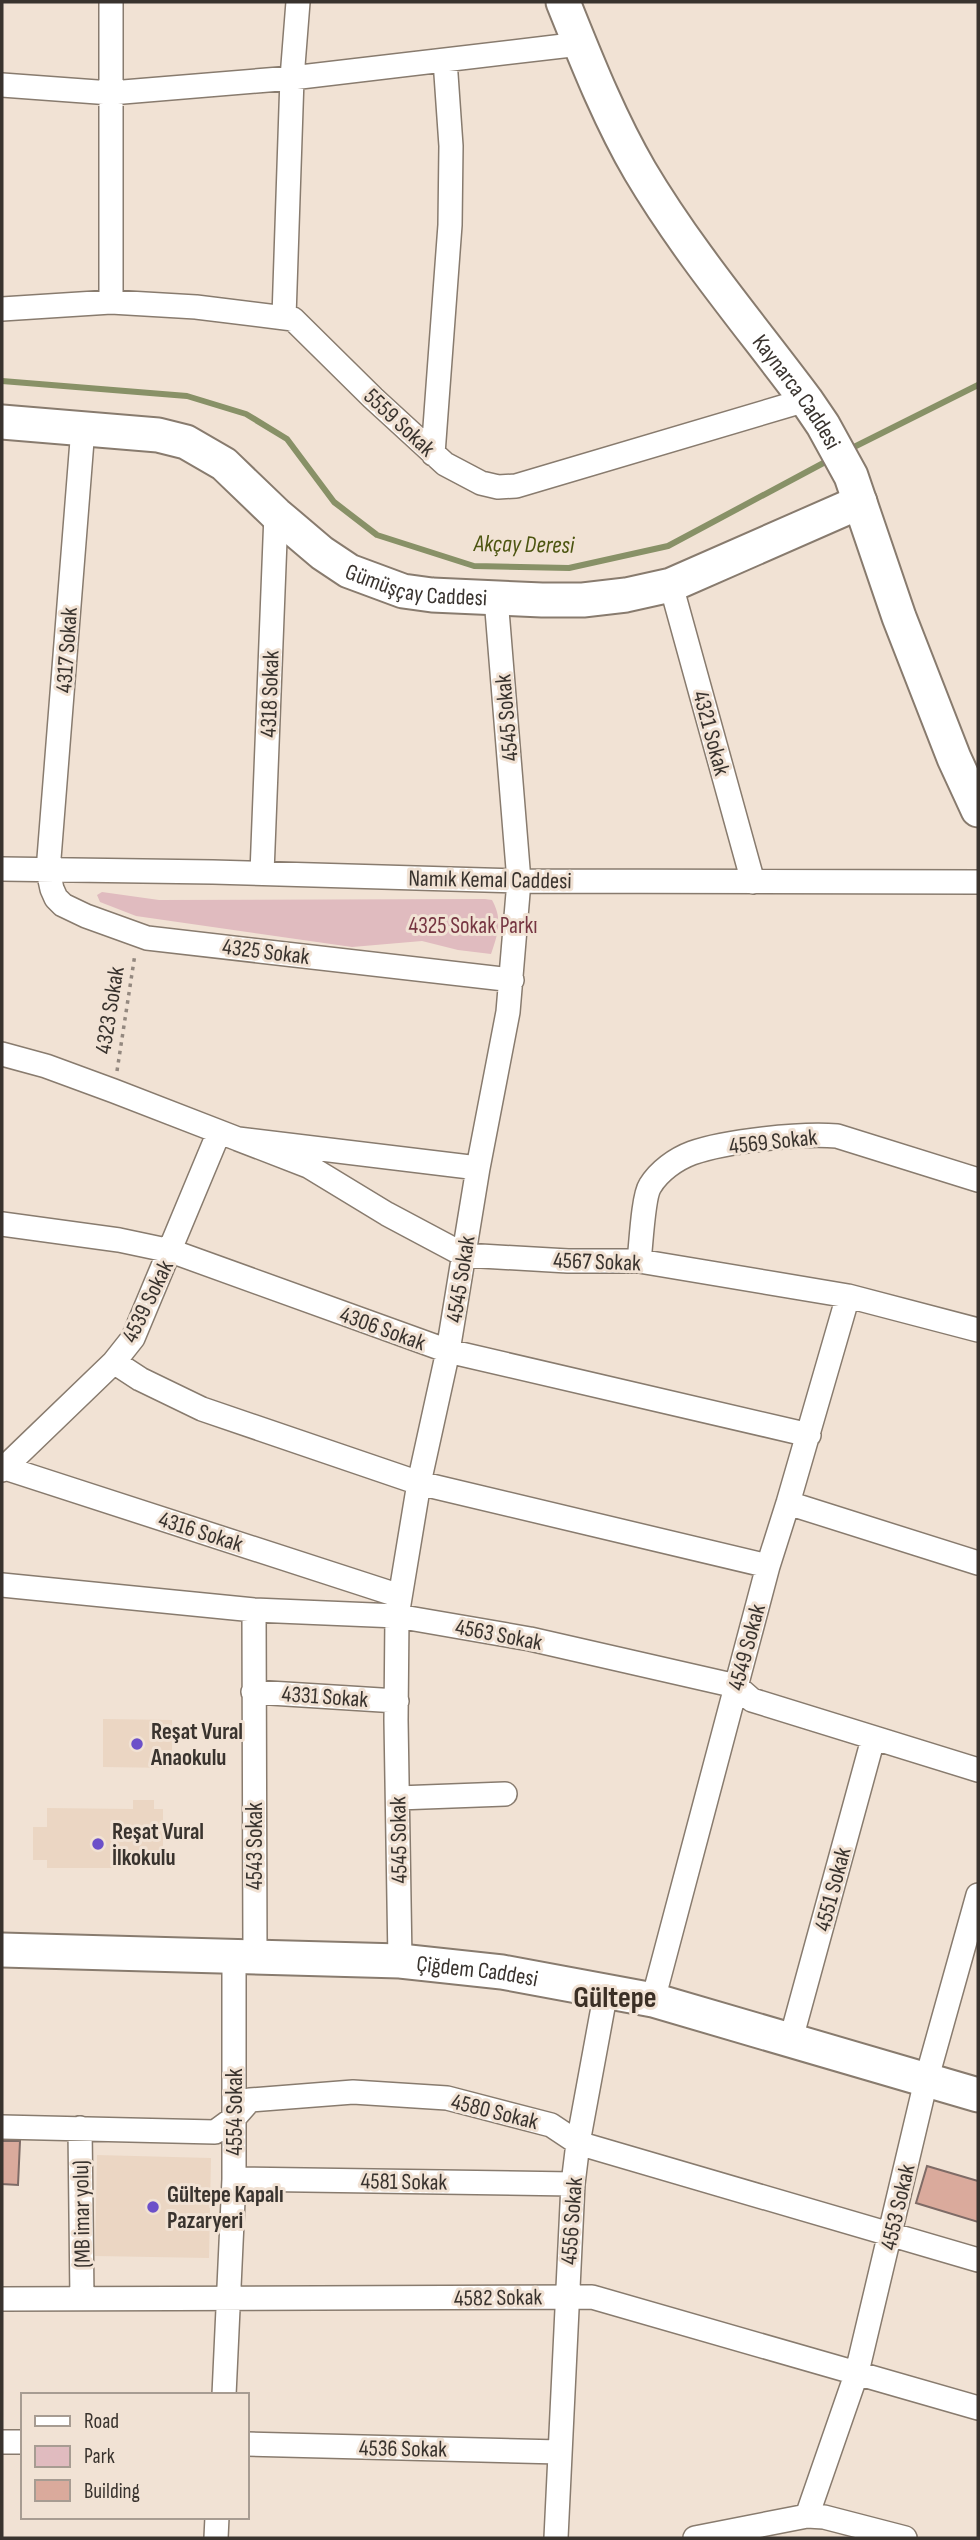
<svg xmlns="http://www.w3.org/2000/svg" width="980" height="2540" font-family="'Sofia Sans Condensed',sans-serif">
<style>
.built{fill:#ebd6c3}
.green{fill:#e0bbbf}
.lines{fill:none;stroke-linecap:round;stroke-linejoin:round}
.stream{stroke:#889167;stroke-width:6}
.building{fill:#daaa9c;stroke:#7e6b66;stroke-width:2}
.street-casing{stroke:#887b6e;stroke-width:26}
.secondary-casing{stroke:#887b6e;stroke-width:37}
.path{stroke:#93887f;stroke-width:3.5;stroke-dasharray:3.5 5;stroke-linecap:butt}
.street{stroke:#fff;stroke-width:23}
.secondary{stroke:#fff;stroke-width:33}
.poi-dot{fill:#6c50c9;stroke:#f1e2d4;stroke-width:2.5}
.labels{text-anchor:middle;stroke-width:6;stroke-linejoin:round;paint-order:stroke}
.street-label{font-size:23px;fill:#39332e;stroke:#f1e2d4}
.park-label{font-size:23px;fill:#763642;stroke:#f1e2d4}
.poi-label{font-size:23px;font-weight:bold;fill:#39332e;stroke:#f1e2d4;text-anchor:start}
.water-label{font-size:24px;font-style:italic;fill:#4c5510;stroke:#f1e2d4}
.district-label{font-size:30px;font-weight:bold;fill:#3b2f25;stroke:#f1e2d4}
</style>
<rect width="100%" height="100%" fill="#f1e2d4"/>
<!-- built -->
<path class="built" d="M103 1719 172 1720V1768L103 1767Z
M133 1800H154V1809H163V1860H140L139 1868H47V1860H33V1827H47V1808L133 1809Z
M97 2155 211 2158 209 2258 95 2256Z"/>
<!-- green -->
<path class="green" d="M102 892 159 900 485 899 492 900C503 920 498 933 491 954L458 950 422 941 352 947 136 916 100 902 97 895Z"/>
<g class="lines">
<!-- stream -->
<path class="stream" d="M2 381 187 396 246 414 287 439 334 502 377 535 474 566 569 568 668 546 829 460
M848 450 978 385"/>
</g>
<!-- building -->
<path class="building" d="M2 2141H20L18 2185 2 2184Z
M927 2166 978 2181V2222L916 2203Z"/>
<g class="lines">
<defs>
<path id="street" d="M2 85 111 93 292 78 580 44
M111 302V2
M2 309 111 302 196 307 293 319 373 398 445 464 481 483 498 487 516 486 806 400
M284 317 292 78 298 2
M83 428 48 871 52 889 56 898 63 905 86 916 147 938 512 980
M433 454 450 225 451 146 445 60
M671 585 753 882
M2 869 213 872 519 881 978 882
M262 873 276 514
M2 1054 46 1066 114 1091 238 1139 478 1168
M238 1139 308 1166 387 1214 464 1255 568 1261H639L848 1296 978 1330
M2 1224 119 1240 171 1251 448 1351 809 1435
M639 1261C641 1246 643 1197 650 1186 659 1171 676 1159 692 1153 725 1141 801 1133 837 1136L978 1180
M114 1362 140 1379 202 1409 419 1483 768 1566
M2 1467 400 1596
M2 1470 114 1362 133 1338 219 1132
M788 1503 978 1563
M2 1585 254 1610 397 1616 530 1639 736 1686 752 1700 978 1770
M254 1610 255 1956
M253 1692 397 1701
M398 1798 505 1794
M400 1961 396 1720 397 1616 419 1483 448 1351 478 1168 508 1012 519 881 496 598
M653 2000 768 1566 788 1503 848 1296
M791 2039 873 1739
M2 2127 215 2132 234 2118 250 2100 353 2092 447 2098 551 2125 578 2143 978 2260
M80 2128 82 2299
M234 2179 573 2184
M2 2299 592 2297 978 2408
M224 2395 234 2179V1956
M2 2442H23
M247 2444 560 2452
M807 2516 857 2372 926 2081 978 1895
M216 2538 217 2517
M556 2538 573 2184 578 2143 606 1991
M695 2538 807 2516 824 2517 905 2538"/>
<g id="secondary">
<path id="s1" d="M563 2C586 59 609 118 640 171 688 252 750 325 806 400L823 425 851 476 899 617 954 758 978 810"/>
<path id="s2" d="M2 422 158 435 186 442 224 464 276 514 322 553 349 571 403 591 432 595 542 600H583L626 595 671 585 860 502"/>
<path id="s3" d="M2 1950 400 1961 502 1972 653 2000 978 2095"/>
</g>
</defs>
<!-- street casing -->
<use href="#street" class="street-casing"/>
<!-- secondary casing -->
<use href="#secondary" class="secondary-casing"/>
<!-- path -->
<path class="path" d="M117 1071 135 954"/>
<!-- street -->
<use href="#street" class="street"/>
<!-- secondary -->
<use href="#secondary" class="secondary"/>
</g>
<!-- markers -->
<g class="poi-dot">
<circle cx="137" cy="1744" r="7"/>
<circle cx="98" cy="1844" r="7"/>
<circle cx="153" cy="2207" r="7"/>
</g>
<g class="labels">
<!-- street labels -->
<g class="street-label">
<text dy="8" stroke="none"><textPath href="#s1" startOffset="457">Kaynarca Caddesi</textPath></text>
<text transform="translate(400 422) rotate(43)" y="8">5559 Sokak</text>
<text dy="8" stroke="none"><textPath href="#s2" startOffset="464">Gümüşçay Caddesi</textPath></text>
<text transform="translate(66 650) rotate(-86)" y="8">4317 Sokak</text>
<text transform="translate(269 694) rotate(-88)" y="8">4318 Sokak</text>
<text transform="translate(506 718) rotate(-95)" y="8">4545 Sokak</text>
<text transform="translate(712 733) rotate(75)" y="8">4321 Sokak</text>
<text transform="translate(490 879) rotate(1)" y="8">Namık Kemal Caddesi</text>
<text transform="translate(266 951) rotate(7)" y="8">4325 Sokak</text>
<text transform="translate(109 1010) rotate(-81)" y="8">4323 Sokak</text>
<text transform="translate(773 1141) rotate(-6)" y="8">4569 Sokak</text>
<text transform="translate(597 1261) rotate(2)" y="8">4567 Sokak</text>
<text transform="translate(460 1279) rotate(-81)" y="8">4545 Sokak</text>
<text transform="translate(147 1301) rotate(-64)" y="8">4539 Sokak</text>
<text transform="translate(383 1328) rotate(20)" y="8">4306 Sokak</text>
<text transform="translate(201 1531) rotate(18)" y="8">4316 Sokak</text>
<text transform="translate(499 1634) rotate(11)" y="8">4563 Sokak</text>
<text transform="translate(746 1647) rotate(-75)" y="8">4549 Sokak</text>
<text transform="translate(325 1696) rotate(4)" y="8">4331 Sokak</text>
<text transform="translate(398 1840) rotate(-91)" y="8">4545 Sokak</text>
<text transform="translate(254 1846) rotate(-90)" y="8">4543 Sokak</text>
<text transform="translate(832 1889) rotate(-75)" y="8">4551 Sokak</text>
<text dy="8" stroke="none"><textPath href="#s3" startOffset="476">Çiğdem Caddesi</textPath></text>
<text transform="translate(495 2111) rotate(14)" y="8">4580 Sokak</text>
<text transform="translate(234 2112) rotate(-90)" y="8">4554 Sokak</text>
<text transform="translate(404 2181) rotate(1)" y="8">4581 Sokak</text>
<text transform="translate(897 2207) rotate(-77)" y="8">4553 Sokak</text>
<text transform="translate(81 2214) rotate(-91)" y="8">(MB imar yolu)</text>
<text transform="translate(571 2221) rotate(-86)" y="8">4556 Sokak</text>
<text transform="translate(498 2297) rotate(-1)" y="8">4582 Sokak</text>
<text transform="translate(403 2448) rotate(1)" y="8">4536 Sokak</text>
</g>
<!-- park labels -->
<g class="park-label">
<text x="473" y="933">4325 Sokak Parkı</text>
</g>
<!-- poi labels -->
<g class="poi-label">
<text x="151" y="1739">Reşat Vural<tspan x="151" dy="26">Anaokulu</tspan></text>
<text x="112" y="1839">Reşat Vural<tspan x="112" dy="26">İlkokulu</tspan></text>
<text x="167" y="2202">Gültepe Kapalı<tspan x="167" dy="26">Pazaryeri</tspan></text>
</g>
<!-- water labels -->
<g class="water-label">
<text transform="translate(524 544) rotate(1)" y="8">Akçay Deresi</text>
</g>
<!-- district labels -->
<g class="district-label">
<text x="615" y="2007">Gültepe</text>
</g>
</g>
<!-- border -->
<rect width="980" height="2540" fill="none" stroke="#39332e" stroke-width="7"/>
<!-- legend -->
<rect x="21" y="2393" width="228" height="126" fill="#f1e2d4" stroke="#a79c92" stroke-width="2"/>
<rect x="35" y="2416" width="35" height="10" fill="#ffffff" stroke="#a79c92" stroke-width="2"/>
<text x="84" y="2428" font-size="21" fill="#39332e">Road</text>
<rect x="35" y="2446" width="35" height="21" fill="#e0bbbf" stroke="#a79c92" stroke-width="2"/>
<text x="84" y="2463" font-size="21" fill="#39332e">Park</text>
<rect x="35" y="2480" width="35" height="21" fill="#daaa9c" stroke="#a79c92" stroke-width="2"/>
<text x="84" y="2498" font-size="21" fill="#39332e">Building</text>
</svg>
